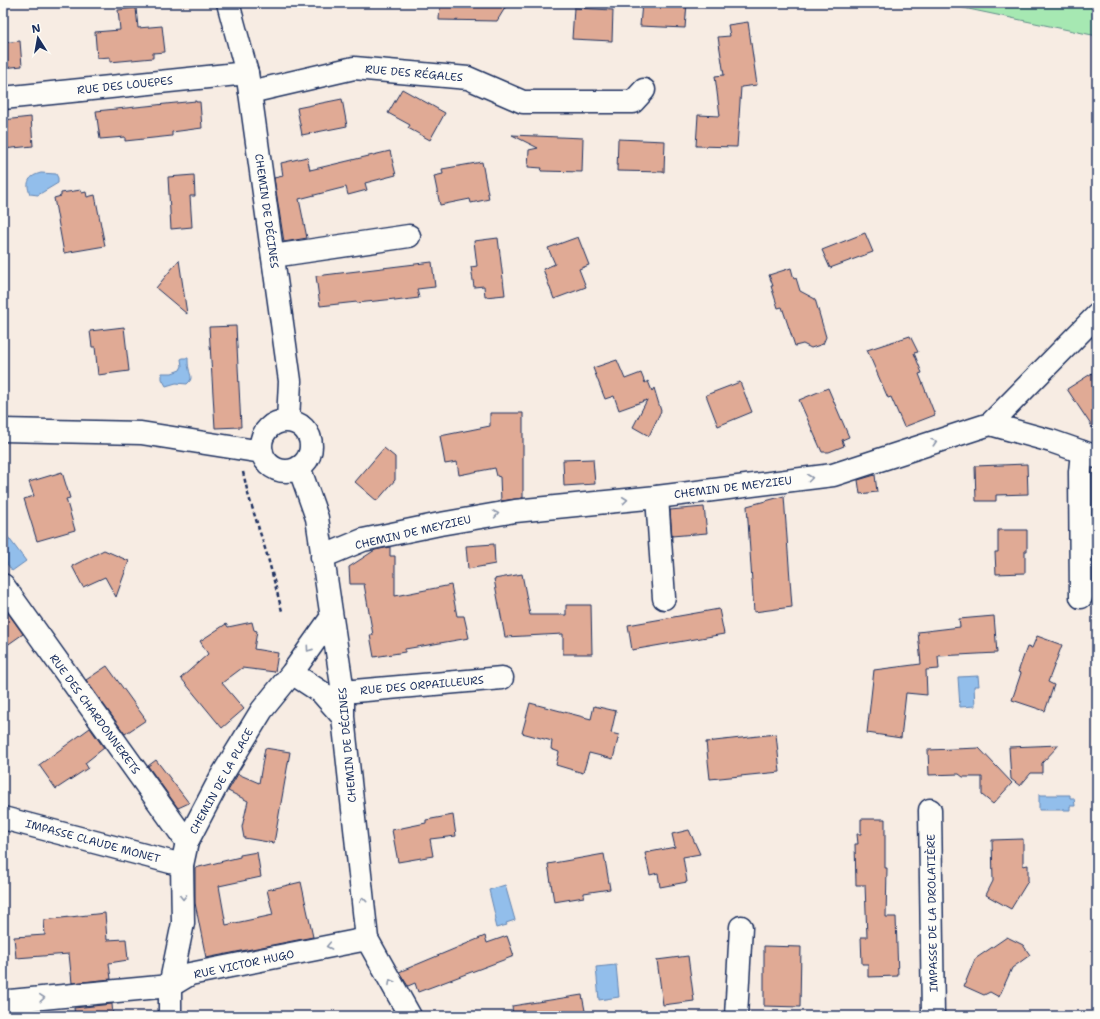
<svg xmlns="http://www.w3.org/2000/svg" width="1100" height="1019" font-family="'Shantell Sans',sans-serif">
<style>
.green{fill:#a6e8b2;stroke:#608c88}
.water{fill:#92beeb;stroke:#6285b3}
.building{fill:#e0aa95;stroke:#1b2f5e}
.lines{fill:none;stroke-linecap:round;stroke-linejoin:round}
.minor-casing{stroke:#1b2f5e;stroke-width:25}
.tertiary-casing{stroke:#1b2f5e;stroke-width:25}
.path{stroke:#1b2f5e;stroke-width:2.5;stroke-dasharray:4 3;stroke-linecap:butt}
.minor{stroke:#fdfcf7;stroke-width:22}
.tertiary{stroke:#fdfcf7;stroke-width:22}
.oneway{stroke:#8c96aa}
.labels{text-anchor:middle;stroke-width:3;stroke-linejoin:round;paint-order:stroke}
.street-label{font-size:11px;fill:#1b2f5e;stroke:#fdfcf7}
</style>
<rect width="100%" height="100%" fill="#f7ece3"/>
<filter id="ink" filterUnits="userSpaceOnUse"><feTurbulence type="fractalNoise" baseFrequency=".025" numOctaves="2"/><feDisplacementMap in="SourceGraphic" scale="8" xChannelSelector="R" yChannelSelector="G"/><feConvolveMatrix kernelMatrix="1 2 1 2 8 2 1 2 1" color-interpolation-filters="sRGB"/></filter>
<g filter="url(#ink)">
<!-- green -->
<path class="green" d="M940 3H1097V36Z"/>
<!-- water -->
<path class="water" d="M41 173 56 174 58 178V183L38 195 30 194C25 182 29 176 41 173Z
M183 358H188C188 362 188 366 189 369 190 376 194 378 187 384L176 383 166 386 162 379V373H172L180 370 182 366 181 359Z
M5 533 26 561 12 571 3 558V535Z
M978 676 979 686H974L975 706 960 707 958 677Z
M1039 795H1070V798H1074L1075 806H1070V810H1039Z
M505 885 515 920 506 923 507 925 496 928 494 920 496 919 489 890Z
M616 965 619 997 599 1000 596 967Z"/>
<!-- building -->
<path class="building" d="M440 3H508L497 21 439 20Z
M642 3H687L685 28 640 26Z
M136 8 138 28 162 26 165 52 153 53V58L110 62V57L97 58 95 32 120 30 118 10Z
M574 8 613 10 612 41 572 39Z
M748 22 757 85 741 87 737 147 696 146 698 115 720 116 715 76 724 75 718 37 730 36 728 25Z
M20 41 22 66 3 68V43Z
M402 89 445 113 430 140 408 128 410 125 388 113Z
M342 99 347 126 302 135 297 108Z
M196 101V102H200L202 128 172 132V136L125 141V137L100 139 96 111Z
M31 117 33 146 3 149V120Z
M512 135 583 138 582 172 541 171 542 168 528 167 529 150 538 148Z
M618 139 665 141 664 172 617 171Z
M390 151 396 175 365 183 367 190 348 195 346 187 299 199 307 238 284 242 274 178 283 176 281 163 307 157 310 170Z
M482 162 489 199 471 203 470 199 440 205 434 176 443 174 442 169Z
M194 175 195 196H190L192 227 171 229 168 177Z
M81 190 82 193 86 192 87 197 95 195 105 246 64 253 54 198 61 196V193Z
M865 233 873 252 830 268 822 250Z
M578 237 589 265 579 269 586 287 554 299 543 269 555 264 548 248Z
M498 238 505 295 485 297 484 286 474 287 471 267 477 266 474 241Z
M179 260 187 314 156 288Z
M432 262 435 287 417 289 419 298 395 301V299L357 303V302L320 306 316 276Z
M791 268 794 279 796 278 800 291 815 299 826 337 823 344 811 348 803 344 795 346 782 307 778 308 771 286H773L769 275Z
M236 326 241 427 215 428 209 327Z
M124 327 129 371 98 375 95 347H92L90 331Z
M910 336 918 352 914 353 922 373 919 374 935 415 904 427 891 397 888 398 867 350Z
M617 360 625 379 641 373 645 383 648 381 652 391 654 388 661 411 649 436 633 427 647 400 619 410 614 396 605 399 593 368Z
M1097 370V434L1067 389Z
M740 382 752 412 718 426 706 395Z
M828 388 849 437 842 440 844 446 829 452H822L799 400Z
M490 413H523V498L501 501 500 477 497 476 495 468 459 475 457 462 445 464 440 436 490 426Z
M384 448 395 457V480L377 501 355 482Z
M593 459 595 484 564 486 563 460Z
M1027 464 1028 494 996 495V501H976L975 466Z
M62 472 70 498 66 499 75 530 37 541 24 499 34 496 29 482Z
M875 475 877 492 860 494 858 480Z
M784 496 792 607 754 612 747 506Z
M704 507 707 533 672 536 670 510Z
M998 530H1027V551H1025V573L996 574 995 552H998Z
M494 544 495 564 468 569 466 546Z
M390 547V556H395V596L451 585 457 616H464L469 638 405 649V652L374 657 370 635H373L364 584H350L349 567 375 550Z
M104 550 129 561 116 597 105 577 83 587 72 566Z
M522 574 530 615H566V605H591L592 654H563V634L505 637 494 579Z
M3 606 23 634 3 648Z
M719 609 724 634 632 650 628 625Z
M994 616 997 653 938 656 939 669 926 670 927 695 906 693 901 738 867 733 874 670 921 664 918 632 960 627 959 619Z
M252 622 254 630 257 631 254 649 278 653 275 672 242 668 222 683 244 709 222 728 181 678 208 654 200 641 226 624 228 627Z
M1037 636 1062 645 1048 682 1054 685 1045 711 1012 700 1021 673 1018 672 1027 647 1032 648Z
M107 666 146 720 125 734 86 680Z
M530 703 591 719 594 706 616 711 611 733 619 735 613 759 589 753 583 773 556 765 559 752 551 749 552 741 522 733Z
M90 728 104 748 85 763 88 768 56 789 39 765Z
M776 734 780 772 710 779 706 742Z
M1059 745 1042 763V773H1031L1020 786 1011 779 1009 747Z
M265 748 290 752 274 843 244 838 242 827 248 801 228 791 238 774 259 783Z
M979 748 1012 783 993 804 982 795V777H963L959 774 929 775 928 750Z
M156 760 189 803 178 808 148 766Z
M453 815 456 836 430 839 433 856 398 862 392 830 426 823V820Z
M861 819H885V868H887L886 917H896L898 976 868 977V964H862L861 937H867L865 885H856L855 844H858L857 834H861Z
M689 830 700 854 683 857 687 882 660 887 658 873 650 875 645 853 675 847 672 834Z
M1023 839V866L1028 865V881L1011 909 986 895 993 881 992 840Z
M257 852 261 877 219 886 226 925 273 915 267 890 301 882 313 937 206 958 195 903V868L240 857V855Z
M604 854 610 889 584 893V897L554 902 548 864Z
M105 913 107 940 126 939 128 960 109 963 111 979 72 983 69 954 16 958 14 937 45 935 44 920Z
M485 936 487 943 507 936 514 956 418 992 415 983 408 986 399 972Z
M1007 937 1023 945 1030 955 1012 968 999 997 990 992 984 995 964 986 975 959Z
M764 946 801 947 800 1007 764 1006Z
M688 956 694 1001 663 1005 657 960Z
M582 995 586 1016H513L512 1006Z
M112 1004 113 1016H75L74 1008Z"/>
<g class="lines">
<defs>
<path id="minor" d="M250 92 354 68 468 78 523 102H633L644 90
M3 98 247 73
M273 256 409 236
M657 497 664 598
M3 585 187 842
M1081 597 1080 472 1082 452
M343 692 502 678
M930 810 933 1016
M3 818 182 865
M3 1000 10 1001 170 986
M736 1016 741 927"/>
<path id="tertiary" d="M228 3 247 73 250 92 290 381 288 421
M261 446a25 25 0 1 1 50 0a25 25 0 1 1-50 0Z
M990 424 1051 441 1097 457
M3 430 141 433 262 452
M299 467 317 518 343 692V717L367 939 410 1016
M322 557 363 540 440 524 515 511 657 497 833 475 990 424 1097 315
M292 673 321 692 343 717
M170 986 190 974 367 939
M170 1016V986L183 923 182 865 187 842 221 777 262 710 292 673 331 618"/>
</defs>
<!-- minor casing -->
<use href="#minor" class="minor-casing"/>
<!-- tertiary casing -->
<use href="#tertiary" class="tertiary-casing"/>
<!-- path -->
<path class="path" d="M243 472 248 494 268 558 282 611"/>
<!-- minor -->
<use href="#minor" class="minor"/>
<!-- tertiary -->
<use href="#tertiary" class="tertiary"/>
</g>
<!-- one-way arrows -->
<defs><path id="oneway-chevron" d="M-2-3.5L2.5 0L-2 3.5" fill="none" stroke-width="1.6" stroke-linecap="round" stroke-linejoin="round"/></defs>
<g class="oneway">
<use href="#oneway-chevron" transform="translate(934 442) rotate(-18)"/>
<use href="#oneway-chevron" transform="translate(810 478) rotate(-7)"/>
<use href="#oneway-chevron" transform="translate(625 500) rotate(-6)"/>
<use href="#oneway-chevron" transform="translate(496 514) rotate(-10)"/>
<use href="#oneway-chevron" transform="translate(309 649) rotate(125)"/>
<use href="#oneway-chevron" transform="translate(183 897) rotate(89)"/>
<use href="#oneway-chevron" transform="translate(363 900) rotate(-96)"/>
<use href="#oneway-chevron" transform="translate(329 946) rotate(169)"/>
<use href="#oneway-chevron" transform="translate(391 982) rotate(-119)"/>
<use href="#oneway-chevron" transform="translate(42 998) rotate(-5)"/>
</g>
</g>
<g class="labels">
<!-- street labels -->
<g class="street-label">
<text transform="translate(414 73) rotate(5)" y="4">RUE DES RÉGALES</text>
<text transform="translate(125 85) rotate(-6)" y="4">RUE DES LOUEPES</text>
<text transform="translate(267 211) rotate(82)" y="4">CHEMIN DE DÉCINES</text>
<text transform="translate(733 487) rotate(-7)" y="4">CHEMIN DE MEYZIEU</text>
<text transform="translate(413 532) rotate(-13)" y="4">CHEMIN DE MEYZIEU</text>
<text transform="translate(422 685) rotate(-5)" y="4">RUE DES ORPAILLEURS</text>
<text transform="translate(95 714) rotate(54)" y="4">RUE DES CHARDONNERETS</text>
<text transform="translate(347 745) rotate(-95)" y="4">CHEMIN DE DÉCINES</text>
<text transform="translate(221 781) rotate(-61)" y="4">CHEMIN DE LA PLACE</text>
<text transform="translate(93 841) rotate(15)" y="4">IMPASSE CLAUDE MONET</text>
<text transform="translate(932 913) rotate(-91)" y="4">IMPASSE DE LA DROLATIÈRE</text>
<text transform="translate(244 964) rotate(-12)" y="4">RUE VICTOR HUGO</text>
</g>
</g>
<!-- margin -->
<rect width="1100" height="1019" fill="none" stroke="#fdfcf7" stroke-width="16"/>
<rect x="8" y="8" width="1084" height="1003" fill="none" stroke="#1b2f5e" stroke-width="1.5" filter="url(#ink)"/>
<!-- north arrow -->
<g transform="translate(38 38) rotate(349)" stroke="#fdfcf7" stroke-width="3" paint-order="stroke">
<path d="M0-3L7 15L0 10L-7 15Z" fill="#1b2f5e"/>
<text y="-6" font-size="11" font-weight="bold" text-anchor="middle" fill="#1b2f5e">N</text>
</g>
</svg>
